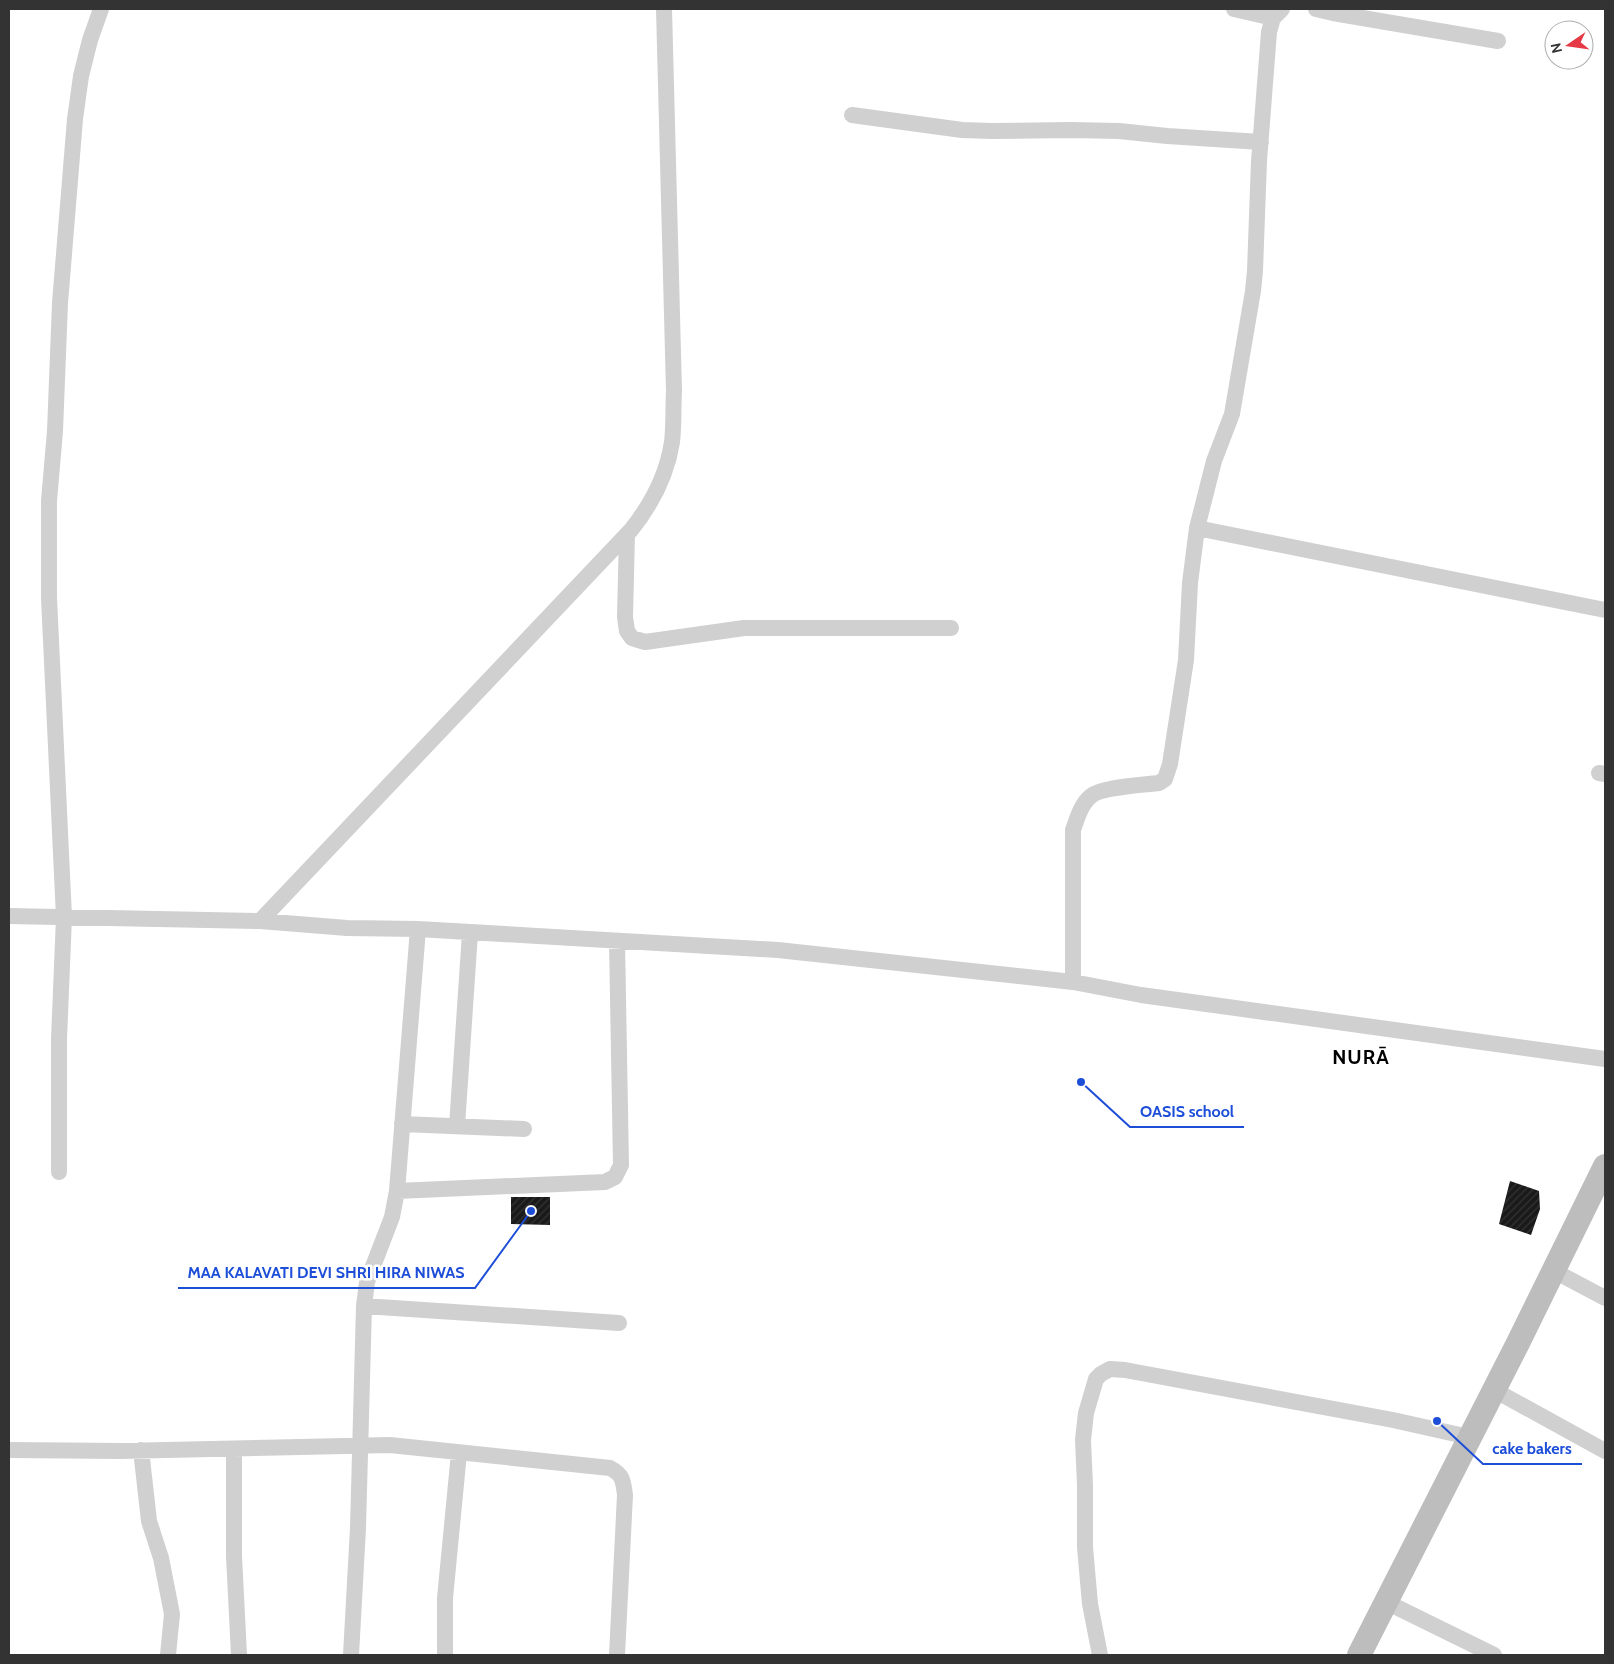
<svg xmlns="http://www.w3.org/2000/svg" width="1614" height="1664" font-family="Cabin,sans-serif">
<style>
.building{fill:url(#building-hatch)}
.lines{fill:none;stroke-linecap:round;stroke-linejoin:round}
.minor{stroke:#d0d0d0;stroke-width:16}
.secondary{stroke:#bdbdbd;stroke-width:24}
.labels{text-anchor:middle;stroke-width:5;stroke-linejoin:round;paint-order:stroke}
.district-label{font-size:20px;font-weight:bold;letter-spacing:1px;fill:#000;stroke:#fff}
.leader{fill:none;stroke:#1d4ed8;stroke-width:2}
.callout-dot{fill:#1d4ed8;stroke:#fff;stroke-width:2}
.callout-label{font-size:16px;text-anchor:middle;font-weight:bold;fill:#1d4ed8;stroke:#fff;stroke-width:5;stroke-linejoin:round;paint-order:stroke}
</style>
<defs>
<pattern id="building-hatch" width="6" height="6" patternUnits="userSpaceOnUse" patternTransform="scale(1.25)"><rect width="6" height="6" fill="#1a1a1a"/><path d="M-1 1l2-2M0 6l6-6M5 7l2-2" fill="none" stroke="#333"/></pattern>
</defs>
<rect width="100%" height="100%" fill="#fff"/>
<!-- building -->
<path class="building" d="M1510 1181 1539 1191 1540 1209 1531 1235 1499 1224Z
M511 1197H550V1225L511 1224Z"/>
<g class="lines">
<!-- minor -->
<path class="minor" d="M1234 9 1273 18
M1316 9 1333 13 1498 41
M852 115 962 130 991 131 1071 130 1119 131 1167 136 1261 142
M1197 528 1605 610
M627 534 625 617 627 631 632 638 645 642 744 628H951
M1599 773 1605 774
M9 916 260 921 347 928 418 929 778 950 1073 982 1141 995 1605 1059
M260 921 631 530C651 505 667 475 672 442 674 426 673 408 674 391L664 9
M1073 982V830C1077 819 1081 804 1091 796 1101 787 1144 785 1159 783L1165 779 1170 764 1186 660 1190 583 1197 528 1214 461 1232 414 1253 291 1255 271 1259 161 1269 32 1273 18 1282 9
M402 1124 524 1129
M457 1126 470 933
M59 1172V1039L64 917 49 598V501L55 431 60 303 75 119 81 76 90 40 101 9
M397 1191 605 1182 615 1177 621 1165 617 942
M1554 1271 1605 1298
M364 1306 619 1323
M1494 1390 1605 1451
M234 1449V1556L239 1655
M9 1450 121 1451 390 1445 610 1468C623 1475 623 1480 625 1495L617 1655
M141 1450 149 1521 161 1558 172 1614 168 1655
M1386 1602 1494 1655
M351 1655 358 1528 364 1306 367 1282 392 1217 397 1191 418 929
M445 1655V1598L459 1453
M1100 1655 1090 1604 1085 1547V1485L1083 1440 1086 1413 1096 1379 1101 1374 1110 1369 1125 1370 1393 1420 1469 1437"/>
<!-- secondary -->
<path class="secondary" d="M1359 1655 1518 1343 1605 1166"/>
</g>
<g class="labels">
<!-- district labels -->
<g class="district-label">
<text x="1361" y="1064">NURĀ</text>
</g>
</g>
<!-- callouts -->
<path class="leader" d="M1081 1082L1130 1127H1244M531 1211L475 1288H178M1437 1421L1483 1464H1582"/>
<g class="callout-dot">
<circle cx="1081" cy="1082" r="5"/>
<circle cx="531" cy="1211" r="5"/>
<circle cx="1437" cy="1421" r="5"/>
</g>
<g class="callout-label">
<text x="1187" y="1117">OASIS school</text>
<text x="326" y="1278">MAA KALAVATI DEVI SHRI HIRA NIWAS</text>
<text x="1532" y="1454">cake bakers</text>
</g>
<!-- border -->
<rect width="1614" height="1664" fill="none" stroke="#333333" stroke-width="20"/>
<!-- north arrow -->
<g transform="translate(1569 45) rotate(257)"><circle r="24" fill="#ffffff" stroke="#adadad"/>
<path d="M0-4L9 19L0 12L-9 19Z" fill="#e63946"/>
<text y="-8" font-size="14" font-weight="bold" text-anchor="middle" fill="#333333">N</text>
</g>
</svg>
